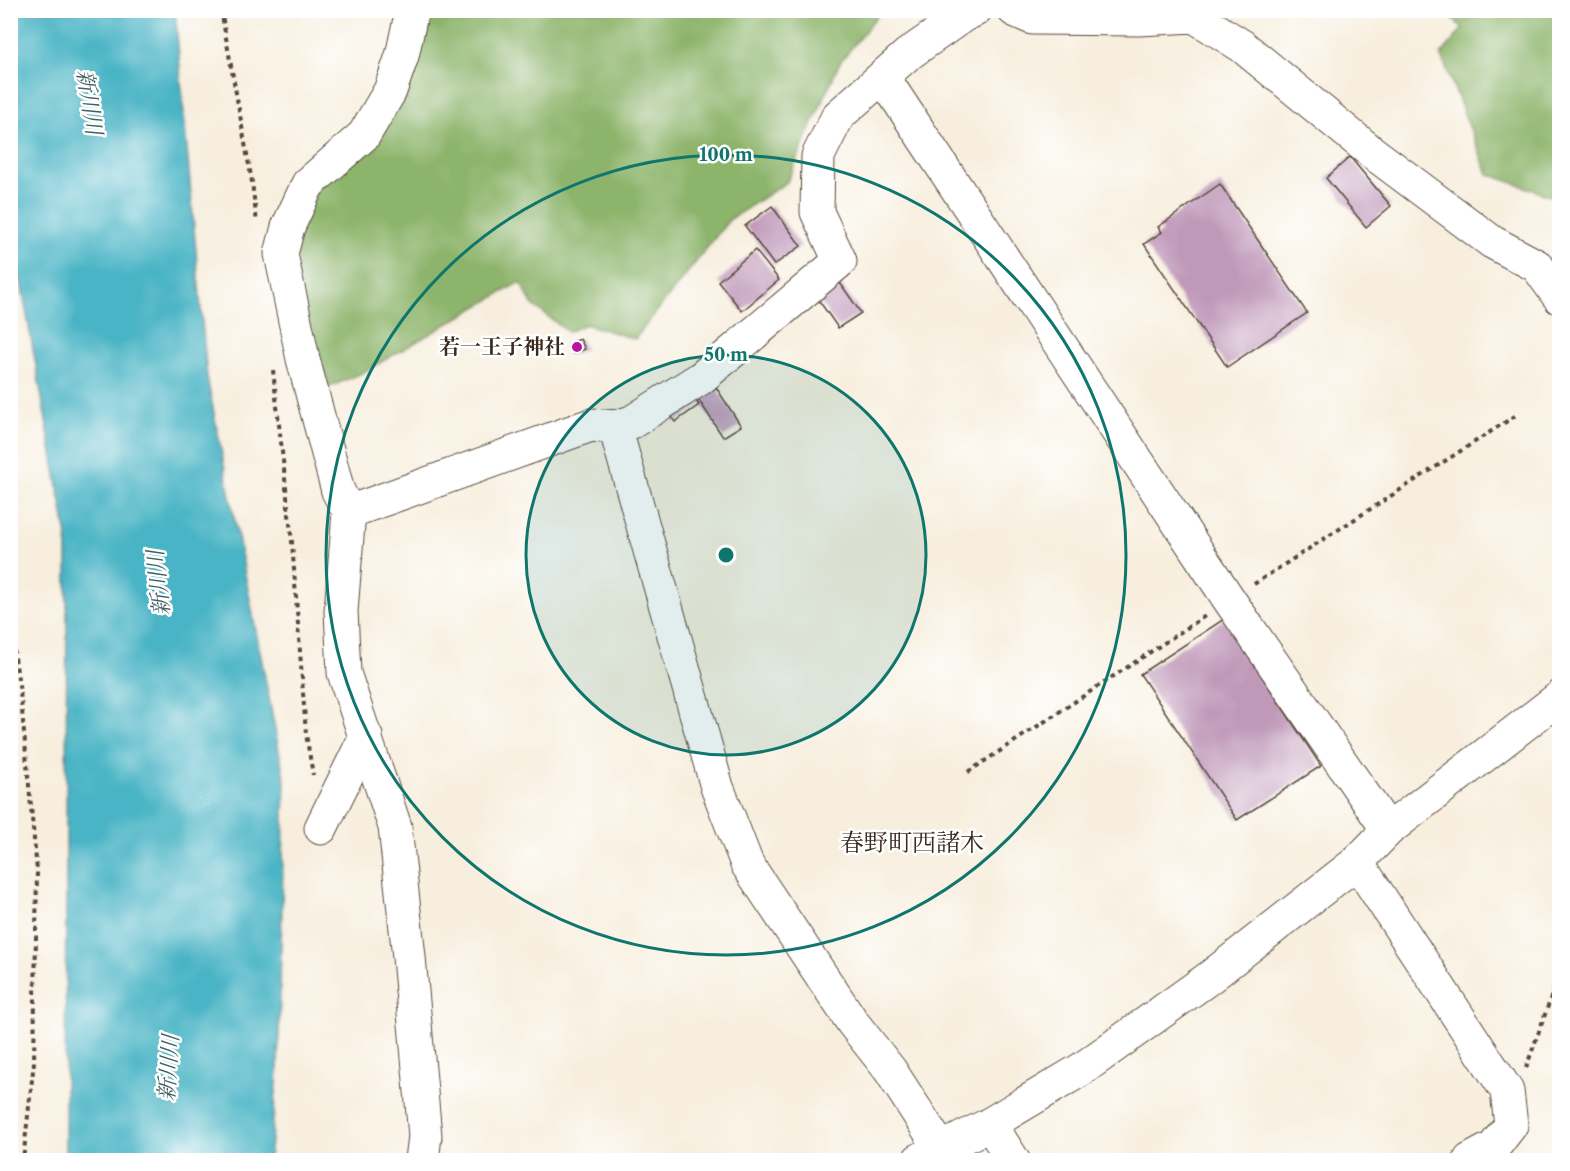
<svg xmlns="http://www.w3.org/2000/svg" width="1570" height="1171" font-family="'Libre Caslon Text','Noto Serif JP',serif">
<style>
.forest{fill:#8cb46b;stroke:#646f44;stroke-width:1.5}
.water{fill:#48b4c5;stroke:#426f72;stroke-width:1.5}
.building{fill:#c099b9}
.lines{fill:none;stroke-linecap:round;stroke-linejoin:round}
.minor-casing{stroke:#57473b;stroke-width:35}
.path{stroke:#57473b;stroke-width:4;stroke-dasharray:4.5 4.5;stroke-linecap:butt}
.minor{stroke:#fff;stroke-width:33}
.ring{fill:none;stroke:#0f766e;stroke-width:3}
.poi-dot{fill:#b5179e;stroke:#fff;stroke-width:2}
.labels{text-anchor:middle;stroke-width:5;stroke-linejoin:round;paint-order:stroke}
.poi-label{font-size:21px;font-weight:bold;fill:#3b2a1e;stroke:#fff;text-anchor:end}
.water-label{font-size:22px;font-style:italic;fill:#406161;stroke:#fff}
.quarter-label{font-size:24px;fill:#3b2a1e;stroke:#fff}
.centre{fill:#0f766e;stroke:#fff;stroke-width:3}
.ring-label{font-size:18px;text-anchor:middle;font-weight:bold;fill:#0f766e;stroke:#fff;stroke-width:5;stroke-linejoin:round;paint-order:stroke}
</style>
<rect width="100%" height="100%" fill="#fff"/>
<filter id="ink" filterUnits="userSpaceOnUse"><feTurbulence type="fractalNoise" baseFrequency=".0167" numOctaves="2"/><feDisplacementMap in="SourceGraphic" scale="12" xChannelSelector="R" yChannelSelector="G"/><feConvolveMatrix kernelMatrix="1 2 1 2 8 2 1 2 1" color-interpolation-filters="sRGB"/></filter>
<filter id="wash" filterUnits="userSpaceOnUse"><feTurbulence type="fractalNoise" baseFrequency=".008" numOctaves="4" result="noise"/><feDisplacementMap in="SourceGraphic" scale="24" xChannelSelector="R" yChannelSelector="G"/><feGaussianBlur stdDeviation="1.35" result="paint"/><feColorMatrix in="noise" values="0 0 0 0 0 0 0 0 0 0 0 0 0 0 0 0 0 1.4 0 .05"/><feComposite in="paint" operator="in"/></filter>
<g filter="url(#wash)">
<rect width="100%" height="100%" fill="#f7eedd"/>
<!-- forest -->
<path class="forest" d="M411 11H881L840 62 787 182 729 220 635 339 585 324 568 332 532 304 520 282 362 373 323 390 286 255 313 188 373 140Z
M1442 11H1559V199L1488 174 1441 55 1463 28Z"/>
<!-- water -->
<path class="water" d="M10 11H175L207 377 285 781 278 1073 269 1160H65L67 536 11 228Z"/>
<g id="blocks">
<!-- building -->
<path class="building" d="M1350 157 1391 206 1366 227 1326 178Z
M1220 184 1307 313 1227 367 1144 244 1162 232 1158 227Z
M772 206 801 246 774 265 745 226Z
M755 250 779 280 742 311 718 281Z
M836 277 861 313 838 328 813 292Z
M580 339 585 349 574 354 569 344Z
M712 381 741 426 723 437 694 393Z
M689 391 699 405 675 422 665 408Z
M1224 619 1321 766 1237 820 1140 674Z"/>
</g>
</g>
<g filter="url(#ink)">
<use href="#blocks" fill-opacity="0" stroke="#57473b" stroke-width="1.5"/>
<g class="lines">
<defs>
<path id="minor" d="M412 10 402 56 390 91 364 135 308 184 288 227 281 254 303 359 338 491 349 512 341 611 344 673 395 827 409 957 425 1136 422 1160
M1014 10 1032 18 1139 19 1194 16 1242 46 1369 150 1492 242 1537 266 1560 298
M883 77 1230 601 1388 830
M615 427 717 787 747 864 853 1023 890 1070 941 1149
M349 512 591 425 615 427 632 422 701 378 840 261 817 212 818 156 838 116 907 55 964 15 975 10
M321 828 366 736
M1357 862 1507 1091 1511 1125 1494 1147 1470 1160
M990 1124 1013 1160
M919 1160 990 1124 1082 1069 1209 978 1357 862 1388 830 1560 697"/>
</defs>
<!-- minor casing -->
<use href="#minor" class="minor-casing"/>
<!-- path -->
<path class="path" d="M221 10 252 182 257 223
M273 370 292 542 306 734 313 775
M1254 584 1518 414
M10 622 21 700 37 871 34 1062 23 1160
M968 772 1205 616
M1526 1068 1560 972"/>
<!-- minor -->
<use href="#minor" class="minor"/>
</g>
</g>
<!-- distance rings -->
<circle cx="726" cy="555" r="200" fill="#0f766e" fill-opacity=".12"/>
<g class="ring">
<circle cx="726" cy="555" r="200"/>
<circle cx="726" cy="555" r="400"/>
</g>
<!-- markers -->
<circle class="poi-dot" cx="577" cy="347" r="6"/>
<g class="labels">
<!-- poi labels -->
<g class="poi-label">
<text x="565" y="354">若一王子神社</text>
</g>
<!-- water labels -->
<g class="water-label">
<text transform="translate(90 102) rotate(81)" y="8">新川川</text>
<text transform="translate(158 583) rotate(-96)" y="8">新川川</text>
<text transform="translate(168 1068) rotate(-86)" y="8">新川川</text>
</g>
<!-- quarter labels -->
<g class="quarter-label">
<text x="912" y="851">春野町西諸木</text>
</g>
</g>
<circle cx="726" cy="555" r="9" class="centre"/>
<g class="ring-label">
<text x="726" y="161">100 m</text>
<text x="726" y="361">50 m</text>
</g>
<!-- margin -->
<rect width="1570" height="1171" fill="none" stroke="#fff" stroke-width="36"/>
</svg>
